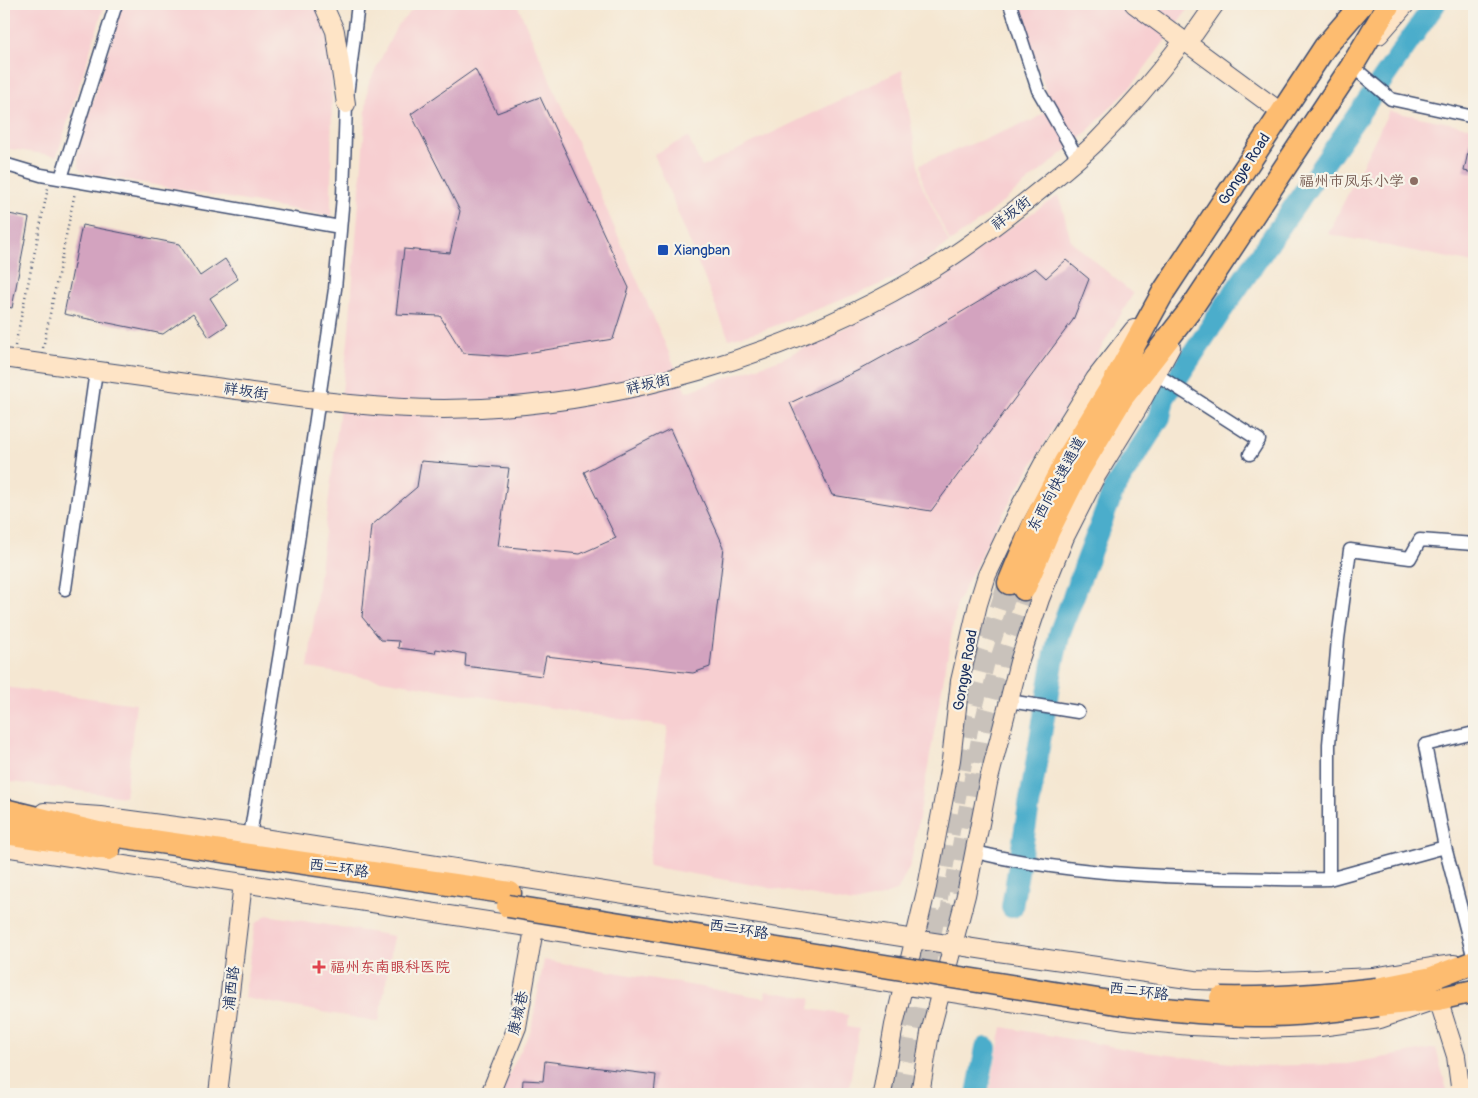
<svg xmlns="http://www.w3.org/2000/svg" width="1478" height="1098" font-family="Pangolin,'LXGW WenKai TC',sans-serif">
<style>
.built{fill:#f7cfd1}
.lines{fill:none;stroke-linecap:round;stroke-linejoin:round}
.river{stroke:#4cadcb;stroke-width:22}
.building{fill:#d3a3bf}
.highway-tunnel{stroke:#c9c2bb;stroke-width:22;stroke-dasharray:22 11;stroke-linecap:butt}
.street-casing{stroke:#3c4b6f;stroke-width:15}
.secondary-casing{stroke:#3c4b6f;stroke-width:20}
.highway-casing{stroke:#3c4b6f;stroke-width:25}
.path{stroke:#3c4b6f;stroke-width:2.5;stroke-dasharray:1 4;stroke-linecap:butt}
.street{stroke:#fff;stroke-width:12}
.secondary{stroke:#fee4c6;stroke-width:18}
.highway{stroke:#fdbc70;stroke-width:22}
.highway-bridge-casing{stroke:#3c4b6f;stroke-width:25;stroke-linecap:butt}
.highway-bridge{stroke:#fdbc70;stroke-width:22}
.education-dot{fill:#8d6e63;stroke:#f7f3e8;stroke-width:2}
.transit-dot{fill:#1a4fb4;stroke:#f7f3e8;stroke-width:2}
.health-dot{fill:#e0444e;stroke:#f7f3e8;stroke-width:2}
.labels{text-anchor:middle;stroke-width:4.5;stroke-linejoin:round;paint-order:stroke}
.street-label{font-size:15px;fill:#1b2f5e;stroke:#f7f3e8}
.education-label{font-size:15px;fill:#785e54;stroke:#f7f3e8;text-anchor:end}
.transit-label{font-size:15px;fill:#164399;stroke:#f7f3e8;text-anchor:start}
.health-label{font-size:15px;fill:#be3a42;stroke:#f7f3e8;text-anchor:start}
</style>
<rect width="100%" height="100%" fill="#f7f3e8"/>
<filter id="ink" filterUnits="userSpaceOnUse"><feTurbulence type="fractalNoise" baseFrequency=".02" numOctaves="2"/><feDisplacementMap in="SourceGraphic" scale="10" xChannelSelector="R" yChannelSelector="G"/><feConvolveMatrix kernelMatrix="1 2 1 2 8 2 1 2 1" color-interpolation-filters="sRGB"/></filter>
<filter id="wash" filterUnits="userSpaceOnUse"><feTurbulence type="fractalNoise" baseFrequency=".0096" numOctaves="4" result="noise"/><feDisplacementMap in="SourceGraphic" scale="20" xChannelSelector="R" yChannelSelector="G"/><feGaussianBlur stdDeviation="1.12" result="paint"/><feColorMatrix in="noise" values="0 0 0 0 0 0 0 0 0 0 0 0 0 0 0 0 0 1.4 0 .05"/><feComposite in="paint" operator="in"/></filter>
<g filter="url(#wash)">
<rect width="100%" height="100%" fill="#f5e7d2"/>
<!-- built -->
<path class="built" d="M4 4H105L57 156 4 148Z
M122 4H312L324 17 332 68 331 216 85 173 79 168 77 154Z
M418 4H517L686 392 781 359 905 298 1059 195 1071 241 1133 294 993 531 957 603 911 863 898 890 879 897 854 903 648 866 668 727 308 668 348 342 368 85 397 26Z
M1015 4H1192L1133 84 1080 139 983 218 950 242 923 184 920 164 1033 120 1052 108Z
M902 70 921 183 949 243 902 276 764 330 729 339 654 154 688 137 702 167Z
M1389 111 1474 128V263L1328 234Z
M4 687 136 704 125 797 5 781 4 776Z
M267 915 394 936 379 1022 244 998 255 924Z
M544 960 765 998 766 991 811 998 809 1009 848 1015 847 1027 859 1029 848 1094H499L531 1030Z
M1002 1027 1138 1051 1255 1066 1347 1064 1436 1048 1448 1094H989Z"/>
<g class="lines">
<!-- river -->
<path class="river" d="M1012 907 1053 663 1060 632 1114 489 1160 417 1164 398 1222 310 1435 4
M977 1094 986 1048"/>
</g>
<g id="blocks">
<!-- building -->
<path class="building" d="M475 69 497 113 540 97 629 288 613 339 508 356 463 353 440 316 396 314 404 249 450 253 460 211 411 114Z
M1471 138 1474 139V173L1464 171Z
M4 213 29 218 12 308 4 306Z
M82 225 179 244 200 276 225 259 238 279 210 298 227 325 209 337 193 313 163 334 64 314Z
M1066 260 1089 279 1073 320 931 511 832 495 790 403 859 370 935 328 1035 268 1046 278Z
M670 429 724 547 710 667 693 673 546 656 542 676 465 666 466 654 436 649 435 653 398 648 399 641 381 640 362 617 371 526 417 487 421 461 509 468 498 546 580 554 616 538 584 472Z
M545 1061 656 1075 654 1094H522L523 1080 543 1081Z"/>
</g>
</g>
<g filter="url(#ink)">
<use href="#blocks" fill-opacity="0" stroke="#3c4b6f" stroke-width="1"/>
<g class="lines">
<!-- highway-tunnel -->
<path class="highway-tunnel" d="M943 958 984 728 1002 657 1024 589
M902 1094 968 724 986 653 1009 583"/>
<defs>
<path id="street" d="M1010 4 1038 90 1078 159
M1352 66 1391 99 1474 117
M4 164 41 175 340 227
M61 178 116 4
M1156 374 1259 440 1250 454
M65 589 96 371
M1009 701 1078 712
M250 836 296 555 335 289 343 196 346 104 358 4
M1445 847 1425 745 1474 733
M975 852C1055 871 1137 876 1219 878 1256 878 1293 880 1329 879V744L1338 639 1350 550 1410 558 1420 540 1474 544
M1329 879 1445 847 1474 959"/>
<path id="secondary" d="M323 4 335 31 346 104
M1134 4 1282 113
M1194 34 1215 4
M1379 35 1406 4
M4 358C81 369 159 379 237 390 305 399 375 409 444 409 609 409 794 355 934 268 966 248 995 226 1024 203 1048 184 1072 165 1094 144 1126 112 1156 77 1184 40
M44 812 100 816 250 836 998 952 1195 980 1257 982 1373 977 1431 967 1454 964
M4 847 243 883 1126 1020 1191 1026 1256 1029 1320 1027 1380 1019 1438 999 1456 1056 1461 1094
M218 1094 243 883
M490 1094 517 1027 534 929
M882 1094 894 1025 927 887 951 760 960 681 978 604 987 575 1016 514 1049 453 1095 379 1134 329
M920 1094 930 1033 966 895 988 783 1019 662 1040 599 1065 537 1095 478 1138 408 1171 347"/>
<path id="highway" d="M1009 583 1034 523 1065 462 1110 389 1164 291 1325 47 1362 4
M1024 589 1049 530 1079 470 1122 398 1191 309 1352 66 1389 4
M4 810 98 833 510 893
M4 833 109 849
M1377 989 1432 978 1474 962
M1378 1005 1438 999 1474 991"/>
</defs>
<!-- street casing -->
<use href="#street" class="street-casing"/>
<!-- secondary casing -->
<use href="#secondary" class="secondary-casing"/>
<!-- highway casing -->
<use href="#highway" class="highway-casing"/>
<!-- path -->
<path class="path" d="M15 346 48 188
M43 348 75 192"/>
<!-- street -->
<use href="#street" class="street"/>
<!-- secondary -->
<use href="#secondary" class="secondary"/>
<!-- highway -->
<use href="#highway" class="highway"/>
<defs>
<path id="highway-bridge" d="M508 906 1129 1005C1171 1010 1213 1014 1256 1015 1297 1016 1338 1010 1378 1005
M1221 998C1274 999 1325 995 1377 989"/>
</defs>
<!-- highway-bridge casing -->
<use href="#highway-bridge" class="highway-bridge-casing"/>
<!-- highway-bridge -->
<use href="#highway-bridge" class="highway-bridge"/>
</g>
</g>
<!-- markers -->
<circle class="education-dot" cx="1414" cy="181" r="5"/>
<rect class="transit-dot" x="657" y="244" width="12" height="12" rx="2.5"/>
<path class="health-dot" d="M316.5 959.5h5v5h5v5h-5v5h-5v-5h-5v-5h5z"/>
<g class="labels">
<!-- street labels -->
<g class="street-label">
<text transform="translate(1244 169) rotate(-57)" y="5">Gongye Road</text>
<text transform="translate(1011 213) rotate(-38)" y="5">祥坂街</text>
<text transform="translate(648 384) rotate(-13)" y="5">祥坂街</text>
<text transform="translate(246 391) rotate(8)" y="5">祥坂街</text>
<text transform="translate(1056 484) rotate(-62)" y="5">东西向快速通道</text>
<text transform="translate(965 670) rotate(-80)" y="5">Gongye Road</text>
<text transform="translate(339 868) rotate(8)" y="5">西二环路</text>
<text transform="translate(739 929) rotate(9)" y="5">西二环路</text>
<text transform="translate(231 988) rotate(-83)" y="5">浦西路</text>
<text transform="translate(1139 991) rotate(7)" y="5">西二环路</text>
<text transform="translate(518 1013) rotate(-77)" y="5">康城巷</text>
</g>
<!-- education labels -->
<g class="education-label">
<text x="1404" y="186">福州市凤乐小学</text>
</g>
<!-- transit labels -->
<g class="transit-label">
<text x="674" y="255">Xiangban</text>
</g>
<!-- health labels -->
<g class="health-label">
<text x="330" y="972">福州东南眼科医院</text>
</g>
</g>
<!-- margin -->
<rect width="1478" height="1098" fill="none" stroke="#f7f3e8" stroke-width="20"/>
</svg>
